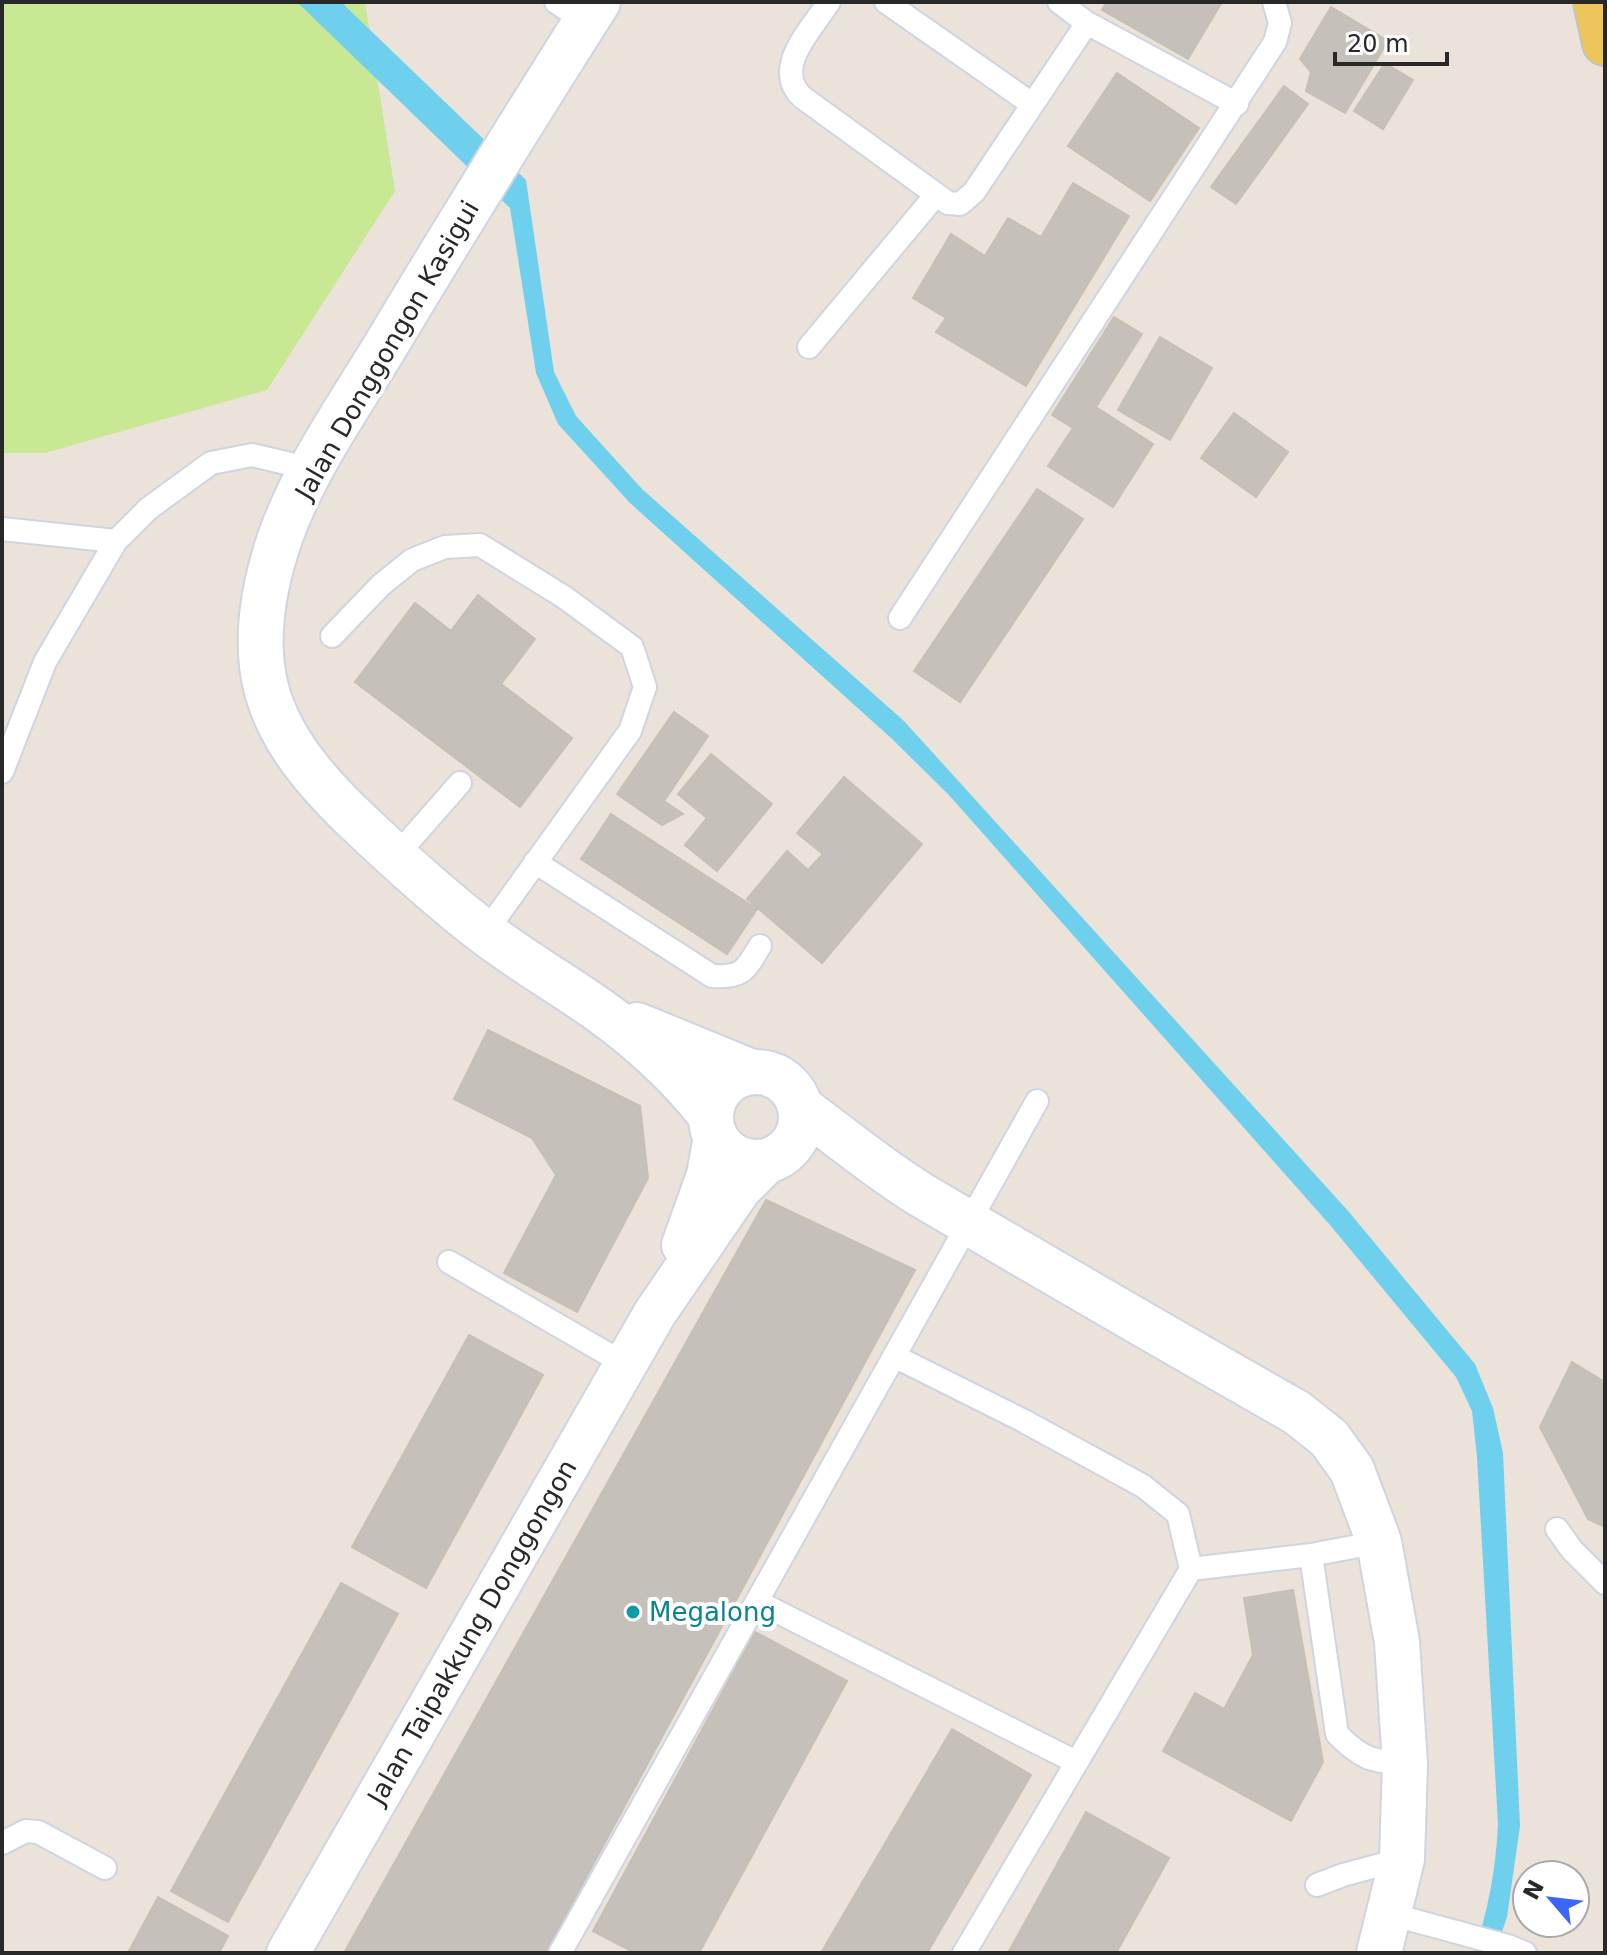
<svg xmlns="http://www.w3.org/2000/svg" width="1607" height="1955" font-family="'DejaVu Sans',sans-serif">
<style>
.pitch{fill:#c8e893}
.water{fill:#6ed0ec}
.building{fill:#c6c0ba;stroke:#c6bfb4;stroke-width:2}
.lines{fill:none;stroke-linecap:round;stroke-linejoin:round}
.service-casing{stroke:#cfd4e1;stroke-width:26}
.minor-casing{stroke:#cfd4e1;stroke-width:46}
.tertiary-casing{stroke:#cfd4e1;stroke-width:48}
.primary-casing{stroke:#c3c3c3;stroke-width:48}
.service{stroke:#fff;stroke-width:22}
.minor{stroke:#fff;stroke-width:42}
.tertiary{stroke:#fff;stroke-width:44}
.primary{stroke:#edc55c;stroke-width:44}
.culture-dot{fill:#0f9aa8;stroke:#fff;stroke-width:3}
.labels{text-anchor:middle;stroke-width:8;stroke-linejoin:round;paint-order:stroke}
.street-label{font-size:26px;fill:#282828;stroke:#fff}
.culture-label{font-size:26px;fill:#0d838f;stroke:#fff;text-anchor:start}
</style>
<rect width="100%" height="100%" fill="#ebe3da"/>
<!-- pitch -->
<path class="pitch" d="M2 2H365L395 191 267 390 45 453H2Z"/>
<!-- water -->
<path class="water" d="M297 2H341L526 180 554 372 576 416 642 489 904 721 1349 1212 1475 1364 1493 1408 1503 1453 1520 1826 1507 1917 1495 1953H1474C1488 1910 1496 1869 1498 1824L1477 1457 1472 1411 1456 1377 1330 1225 948 794 891 738 630 503 558 424 536 373 510 208Z"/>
<!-- building -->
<path class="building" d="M1107 2H1222L1188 59 1102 10Z
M1331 7 1388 41 1345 113 1306 91 1311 72 1300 59Z
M1385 63 1413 80 1383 129 1354 111Z
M1117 73 1199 128 1150 201 1068 146Z
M1284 86 1308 104 1236 204 1211 187Z
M1073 183 1129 216 1026 386 936 332 946 318 913 298 951 234 985 256 1008 218 1041 237Z
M1114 317 1142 334 1096 407 1153 444 1113 507 1048 466 1073 428 1052 415Z
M1160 337 1212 368 1170 440 1118 410Z
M1234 413 1288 452 1256 497 1201 458Z
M1037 489 1083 519 960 702 914 671Z
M478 595 535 639 501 684 572 738 520 807 355 682 415 603 451 631Z
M674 712 708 736 664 801 683 814 662 825 617 794Z
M711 754 772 804 717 871 685 845 707 818 678 794Z
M844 777 922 844 822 963 747 899 787 851 808 870 823 854 797 833Z
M611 814 757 909 727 954 581 859Z
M488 1030 640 1106 648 1178 577 1312 504 1273 556 1175 532 1138 454 1099Z
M766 1200 915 1270 545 1953H344Z
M469 1335 543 1375 426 1588 352 1547Z
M1572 1362 1605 1382V1527L1588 1519 1540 1427Z
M341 1583 398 1614 228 1922 171 1891Z
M1293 1590 1323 1762 1291 1821 1163 1751 1195 1693 1224 1709 1253 1655 1244 1598Z
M755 1632 847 1681 699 1953H635L593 1931Z
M952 1729 1031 1775 927 1953H821Z
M1086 1812 1169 1858 1116 1953H1008Z
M158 1897 228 1936 219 1953H128Z"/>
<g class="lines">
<defs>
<path id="service" d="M556 2 585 22
M829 2C811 30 772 68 802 97L948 203 960 204 974 192 1087 23 1237 104
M886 2 1032 104
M1059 2 1087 23
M809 347 935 196
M2 529 116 541
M900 618 1275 42 1280 23 1274 2
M332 636 381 585 412 560 445 547 480 545 564 597 632 647 645 687 630 731 485 933
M2 772 45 662 116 541 148 509 211 463 252 455 311 469
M396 856 460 783
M535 862 712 976C742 978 745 971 760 946
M449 1262 625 1364
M894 1356 1022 1420 1143 1486 1178 1514 1191 1569 964 1953
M1557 1529 1572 1550 1605 1583
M1311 1555 1337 1734C1362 1759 1371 1761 1405 1764
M1191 1569 1311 1555 1379 1542
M758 1602 1076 1762
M2 1843 26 1831 38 1832 105 1868
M1317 1885 1343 1875 1402 1859
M1390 1914 1508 1946 1525 1953
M560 1953 1037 1101"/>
<g id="minor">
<path d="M683 1245 708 1175 715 1137"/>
<path id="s1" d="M288 1953 655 1313 740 1189 770 1159"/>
</g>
<path id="tertiary" d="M598 2C525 117 453 233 383 350 347 409 305 469 281 535 267 575 257 623 262 666 269 728 312 778 355 819 397 859 442 900 488 935 524 962 562 984 599 1010 641 1040 679 1075 711 1116
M637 1025 752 1072
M711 1117a45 45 0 1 1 90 0a45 45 0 1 1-90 0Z
M800 1107C841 1137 880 1170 923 1196 1047 1269 1171 1341 1296 1412L1329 1438 1352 1470 1379 1542 1397 1642 1405 1764 1402 1859 1379 1953"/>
<path id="primary" d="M1596 2 1605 43"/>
</defs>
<!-- service casing -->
<use href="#service" class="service-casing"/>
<!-- minor casing -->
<use href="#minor" class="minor-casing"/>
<!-- tertiary casing -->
<use href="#tertiary" class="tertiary-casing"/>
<!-- primary casing -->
<use href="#primary" class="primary-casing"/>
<!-- service -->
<use href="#service" class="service"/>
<!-- minor -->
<use href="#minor" class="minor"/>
<!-- tertiary -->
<use href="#tertiary" class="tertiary"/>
<!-- primary -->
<use href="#primary" class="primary"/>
</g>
<!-- markers -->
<circle class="culture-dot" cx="633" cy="1612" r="8"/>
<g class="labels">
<!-- street labels -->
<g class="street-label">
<text transform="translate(387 350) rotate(-60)" y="9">Jalan Donggongon Kasigui</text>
<text dy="9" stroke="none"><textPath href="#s1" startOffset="370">Jalan Taipakkung Donggongon</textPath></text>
</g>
<!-- culture labels -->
<g class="culture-label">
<text x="649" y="1621">Megalong</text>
</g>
</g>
<!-- border -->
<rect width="1607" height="1955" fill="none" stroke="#282828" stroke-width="8"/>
<!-- north arrow -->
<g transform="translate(1551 1899) rotate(298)"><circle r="38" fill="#ffffff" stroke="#a9a9a9" stroke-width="2"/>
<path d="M0-6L14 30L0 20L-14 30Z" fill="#3c67f6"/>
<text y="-12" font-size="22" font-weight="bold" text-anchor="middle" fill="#282828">N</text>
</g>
<!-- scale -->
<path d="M1335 52v12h112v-12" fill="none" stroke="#282828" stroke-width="4"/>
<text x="1347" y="52" font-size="24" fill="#282828" stroke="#ffffff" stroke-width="6" paint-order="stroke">20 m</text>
</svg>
